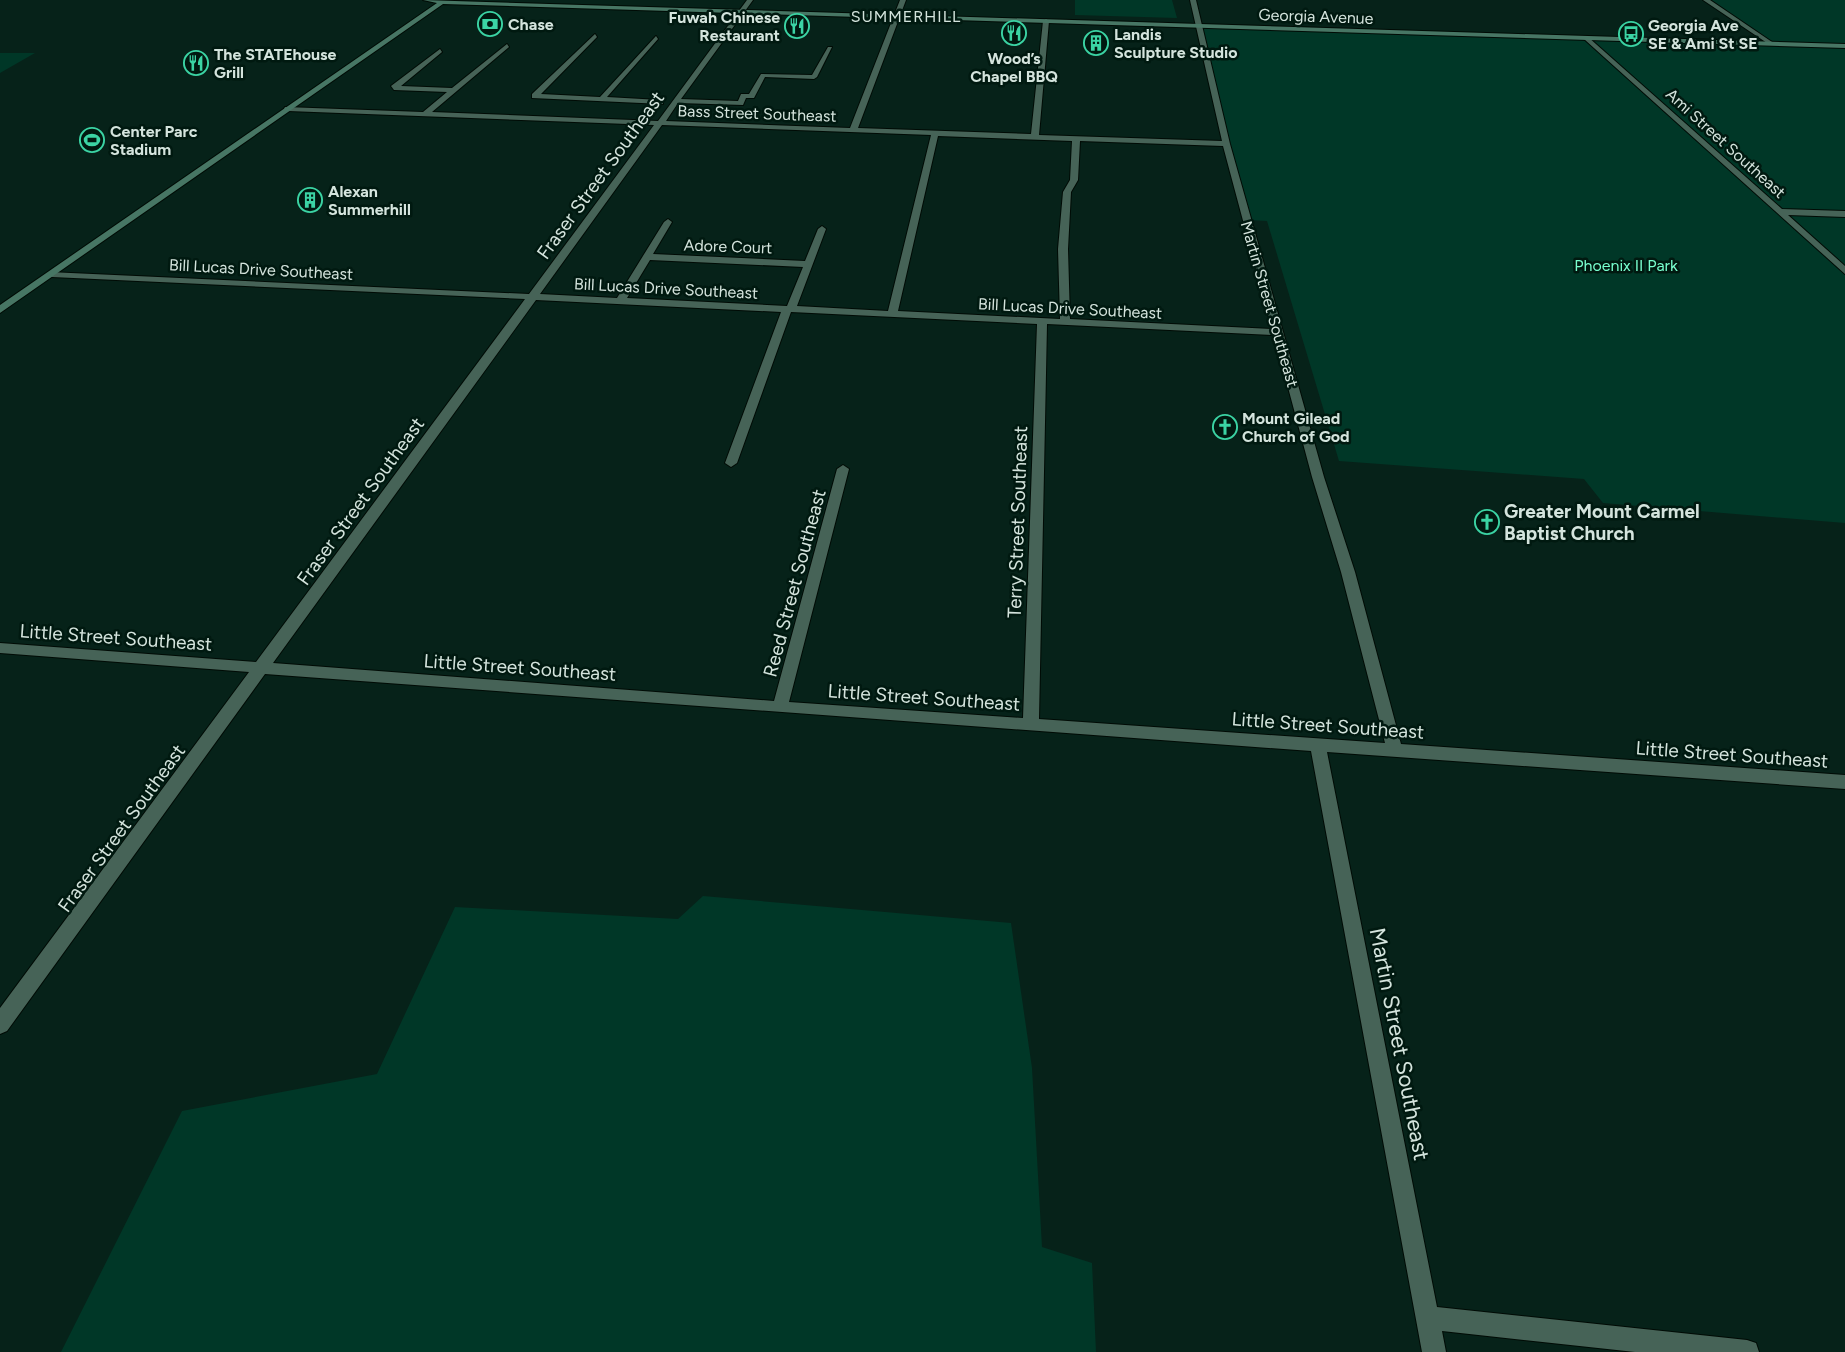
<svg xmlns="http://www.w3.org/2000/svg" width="1845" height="1352" font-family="Figtree,sans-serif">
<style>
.green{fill:#003727}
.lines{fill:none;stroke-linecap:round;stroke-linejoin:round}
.minor-casing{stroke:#000b05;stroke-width:2}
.secondary-casing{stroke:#000b05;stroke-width:2}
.minor{fill:#466357;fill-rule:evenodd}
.secondary{fill:#477664;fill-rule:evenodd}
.labels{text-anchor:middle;stroke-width:5;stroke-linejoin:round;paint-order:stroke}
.far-neighbourhood-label{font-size:16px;letter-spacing:1px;fill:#d4e4dd;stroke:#001910}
.far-street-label{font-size:16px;fill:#d4e4dd;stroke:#001910}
.far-poi-label{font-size:16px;font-weight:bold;fill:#d4e4dd;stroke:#001910;text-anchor:start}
.far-park-label{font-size:16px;fill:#78ffcf;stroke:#001910}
.street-label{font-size:19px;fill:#d4e4dd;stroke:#001910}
.poi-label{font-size:19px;font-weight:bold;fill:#d4e4dd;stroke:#001910;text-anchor:start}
.near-street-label{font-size:22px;fill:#d4e4dd;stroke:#001910}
</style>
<rect width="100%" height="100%" fill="#062219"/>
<!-- green -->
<path class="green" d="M1075 0H1172L1177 18 1075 15Z
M1702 0H1845V523L1603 503 1584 479 1339 461 1267 221 1249 220 1214 109 1197 27 1772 46Z
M0 53H35L0 73Z
M703 896 1011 923 1032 1068 1042 1247 1092 1263 1096 1352H61L182 1111 377 1074 455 907 678 919Z"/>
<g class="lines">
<defs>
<path id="minor" d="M747 0H753L681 99 738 101 741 94H749L761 74 812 75 828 47H832L817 77 814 79 765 77 754 98H746L743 105 678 103 666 121 850 128 900 0H906L858 128 1031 134 1043 21 1046 19 1049 21 1039 135 1222 141 1190 0H1196L1230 144 1324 477 1355 572 1401 744 1845 775V789L1327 752 1437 1307 1747 1340 1756 1343 1759 1352H1635L1442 1331 1446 1352H1422L1311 751 265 674 7 1031 0 1034V1008L249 672 0 653V643L256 662 525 299 52 277 49 276V272L529 294 654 125 288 111 284 109 285 107 423 112 447 92 394 90 391 86 440 49 442 52 401 86 452 88 507 44 509 47 432 112 658 121ZM662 125 931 135 888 311 797 306 826 229 822 226 818 229 805 261 653 254 672 222 668 219 664 222 617 298 540 294ZM938 136 1072 141 1070 180 1063 192 1058 249 1060 319 898 311ZM1080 141 1223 146 1272 329 1070 319 1068 249 1071 192 1078 180ZM650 260 803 267 787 306 627 298ZM536 300 781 312 725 463 731 467 737 463 791 312 1037 324 1023 718 789 702 849 469 843 465 837 469 774 701 273 663ZM1047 324 1274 335 1312 477 1341 572 1385 743 1039 719Z
M1703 0H1710L1775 44 1770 45Z
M595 34 597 37 541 94 600 97 656 36 658 39 607 97 660 100H663V104L532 98V94Z
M1584 37H1588L1782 209 1845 211V217L1788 215 1845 266V274L1584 39Z"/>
<path id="secondary" d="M423 0 1845 44V48L443 4 0 313V305L437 3Z"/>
</defs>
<!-- minor casing -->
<use href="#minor" class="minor-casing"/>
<!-- secondary casing -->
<use href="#secondary" class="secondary-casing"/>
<!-- minor -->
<use href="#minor" class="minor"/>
<!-- secondary -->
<use href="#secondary" class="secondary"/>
</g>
<!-- icons -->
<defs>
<symbol id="bank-ring" viewBox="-11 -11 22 22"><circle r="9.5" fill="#001910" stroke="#3bd4a4" stroke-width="1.5"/><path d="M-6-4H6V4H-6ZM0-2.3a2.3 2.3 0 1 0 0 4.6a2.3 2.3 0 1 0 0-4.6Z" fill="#3bd4a4"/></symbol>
<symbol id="restaurant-ring" viewBox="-11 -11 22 22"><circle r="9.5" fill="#001910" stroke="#3bd4a4" stroke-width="1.5"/><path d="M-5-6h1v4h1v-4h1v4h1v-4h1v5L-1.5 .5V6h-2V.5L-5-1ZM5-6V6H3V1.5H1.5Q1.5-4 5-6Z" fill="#3bd4a4"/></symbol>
<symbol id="bus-ring" viewBox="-11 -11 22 22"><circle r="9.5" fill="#001910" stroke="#3bd4a4" stroke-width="1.5"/><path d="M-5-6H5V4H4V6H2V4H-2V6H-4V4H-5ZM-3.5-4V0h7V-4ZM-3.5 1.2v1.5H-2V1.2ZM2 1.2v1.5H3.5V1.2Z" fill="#3bd4a4"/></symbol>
<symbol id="building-ring" viewBox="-11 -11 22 22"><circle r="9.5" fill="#001910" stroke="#3bd4a4" stroke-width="1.5"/><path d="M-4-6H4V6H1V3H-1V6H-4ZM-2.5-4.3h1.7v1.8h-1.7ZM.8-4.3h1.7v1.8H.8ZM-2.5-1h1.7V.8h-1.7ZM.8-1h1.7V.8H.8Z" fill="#3bd4a4"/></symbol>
<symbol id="stadium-ring" viewBox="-11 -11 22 22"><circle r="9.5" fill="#001910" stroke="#3bd4a4" stroke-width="1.5"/><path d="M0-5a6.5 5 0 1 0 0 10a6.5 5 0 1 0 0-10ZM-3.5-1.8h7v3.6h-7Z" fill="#3bd4a4"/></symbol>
<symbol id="church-ring" viewBox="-11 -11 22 22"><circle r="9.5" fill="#001910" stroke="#3bd4a4" stroke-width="1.5"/><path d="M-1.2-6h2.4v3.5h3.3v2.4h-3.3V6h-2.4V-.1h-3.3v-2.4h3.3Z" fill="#3bd4a4"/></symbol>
</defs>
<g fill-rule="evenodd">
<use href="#bank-ring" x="476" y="10" width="28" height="28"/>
<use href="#restaurant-ring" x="783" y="12" width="28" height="28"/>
<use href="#restaurant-ring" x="1000" y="19" width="28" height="28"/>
<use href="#bus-ring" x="1617" y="20" width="28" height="28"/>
<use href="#building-ring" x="1082" y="29" width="28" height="28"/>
<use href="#restaurant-ring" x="182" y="49" width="28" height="28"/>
<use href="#stadium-ring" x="78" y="126" width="28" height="28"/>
<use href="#building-ring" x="296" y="186" width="28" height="28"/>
<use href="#church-ring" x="1211" y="413" width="28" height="28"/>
<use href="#church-ring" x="1473" y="508" width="28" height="28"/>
</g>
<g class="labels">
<!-- far-neighbourhood labels -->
<g class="far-neighbourhood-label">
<text x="906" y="22">SUMMERHILL</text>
</g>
<!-- far-street labels -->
<g class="far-street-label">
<text transform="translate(1316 16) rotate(2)" y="6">Georgia Avenue</text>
<text transform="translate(757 113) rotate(2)" y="6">Bass Street Southeast</text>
<text transform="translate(1726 143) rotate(42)" y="6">Ami Street Southeast</text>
<text transform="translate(728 246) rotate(2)" y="6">Adore Court</text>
<text transform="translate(261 269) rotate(3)" y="6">Bill Lucas Drive Southeast</text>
<text transform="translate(666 288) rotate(3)" y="6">Bill Lucas Drive Southeast</text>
<text transform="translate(1270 304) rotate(74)" y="6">Martin Street Southeast</text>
<text transform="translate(1070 308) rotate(3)" y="6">Bill Lucas Drive Southeast</text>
</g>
<!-- far-poi labels -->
<g class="far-poi-label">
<text x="780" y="23" text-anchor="end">Fuwah Chinese<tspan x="780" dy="18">Restaurant</tspan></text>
<text x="508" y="30">Chase</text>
<text x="1648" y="31">Georgia Ave<tspan x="1648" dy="18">SE &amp; Ami St SE</tspan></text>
<text x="1114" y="40">Landis<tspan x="1114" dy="18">Sculpture Studio</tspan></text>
<text x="214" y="60">The STATEhouse<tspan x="214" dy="18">Grill</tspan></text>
<text x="1014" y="64" text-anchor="middle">Wood’s<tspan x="1014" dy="18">Chapel BBQ</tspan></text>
<text x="110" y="137">Center Parc<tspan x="110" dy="18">Stadium</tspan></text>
<text x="328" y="197">Alexan<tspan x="328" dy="18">Summerhill</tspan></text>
<text x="1242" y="424">Mount Gilead<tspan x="1242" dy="18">Church of God</tspan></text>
</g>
<!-- far-park labels -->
<g class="far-park-label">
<text x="1626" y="271">Phoenix II Park</text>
</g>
<!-- street labels -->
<g class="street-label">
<text transform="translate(600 175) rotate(-54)" y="7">Fraser Street Southeast</text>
<text transform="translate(360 501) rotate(-54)" y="7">Fraser Street Southeast</text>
<text transform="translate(1017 522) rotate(-88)" y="7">Terry Street Southeast</text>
<text transform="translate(794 583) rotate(-75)" y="7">Reed Street Southeast</text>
<text transform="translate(116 637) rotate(4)" y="7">Little Street Southeast</text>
<text transform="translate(520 667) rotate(4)" y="7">Little Street Southeast</text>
<text transform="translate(924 697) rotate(4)" y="7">Little Street Southeast</text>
<text transform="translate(1328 725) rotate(4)" y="7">Little Street Southeast</text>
<text transform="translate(1732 754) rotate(4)" y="7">Little Street Southeast</text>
<text transform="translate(121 828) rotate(-54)" y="7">Fraser Street Southeast</text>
</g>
<!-- poi labels -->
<g class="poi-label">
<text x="1504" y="518">Greater Mount Carmel<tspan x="1504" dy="22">Baptist Church</tspan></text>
</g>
<!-- near-street labels -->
<g class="near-street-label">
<text transform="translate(1400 1044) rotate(79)" y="8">Martin Street Southeast</text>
</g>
</g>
</svg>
